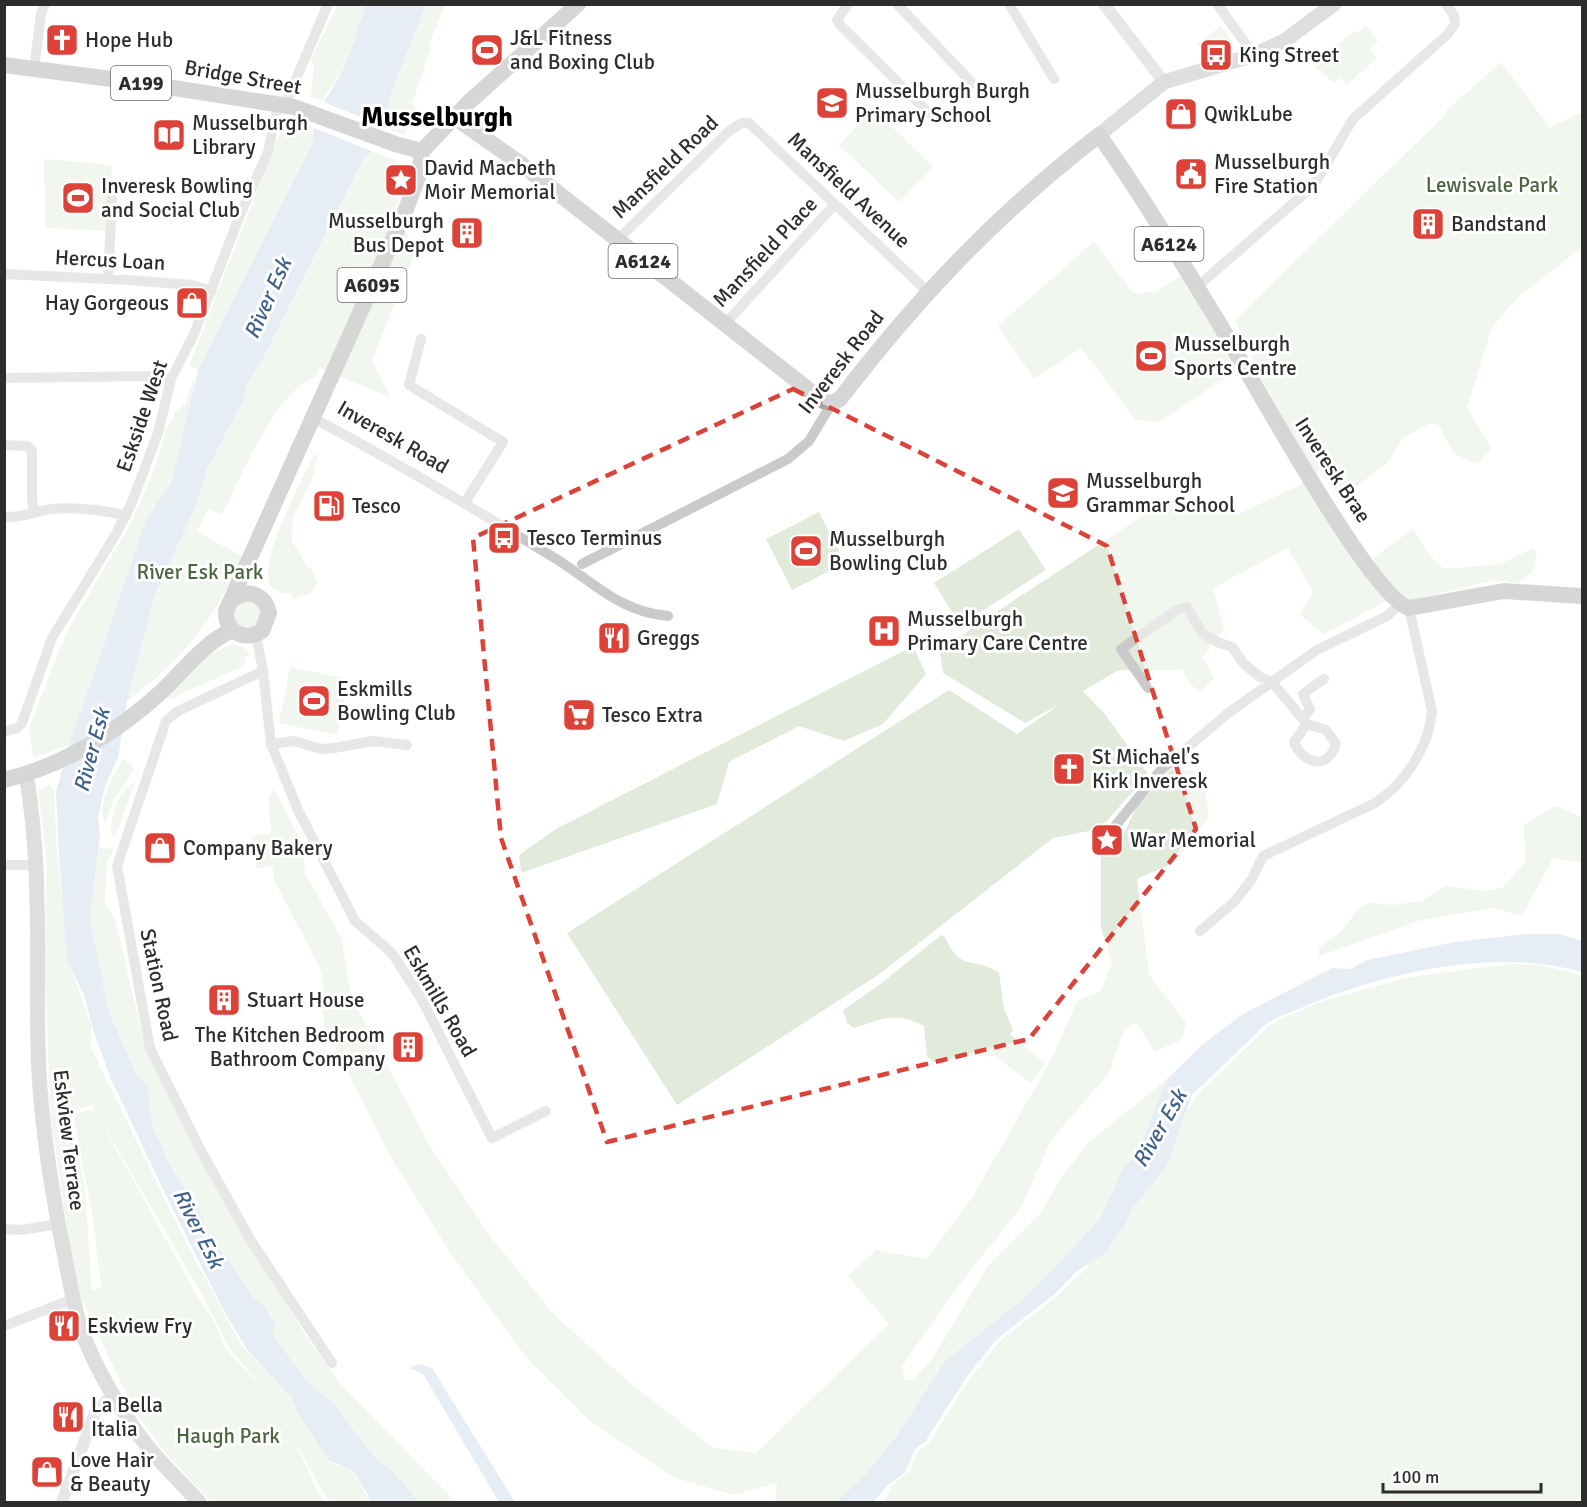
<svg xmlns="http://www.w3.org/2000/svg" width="1587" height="1507" font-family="Signika,sans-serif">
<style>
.green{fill:#e1eadb;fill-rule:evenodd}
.water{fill:#c8d7e9}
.pier{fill:#fff}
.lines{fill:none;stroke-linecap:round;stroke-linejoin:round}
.minor{stroke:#cacaca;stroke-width:10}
.tertiary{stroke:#cacaca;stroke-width:12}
.secondary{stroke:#b7b7b7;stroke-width:15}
.primary{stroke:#a5a5a5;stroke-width:16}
.marked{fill:none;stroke:#dc4237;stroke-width:4.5;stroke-dasharray:12 8;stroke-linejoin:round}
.labels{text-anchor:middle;stroke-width:6;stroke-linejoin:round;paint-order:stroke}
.shield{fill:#fff;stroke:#6c6c6c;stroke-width:1.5}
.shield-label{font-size:20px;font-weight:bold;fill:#2d2d2d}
.poi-label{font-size:21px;fill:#2d2d2d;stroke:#fff;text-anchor:start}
.street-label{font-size:21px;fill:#2d2d2d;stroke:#fff}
.park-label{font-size:21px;fill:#4a663d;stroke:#fff}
.water-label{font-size:22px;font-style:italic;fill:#3f628b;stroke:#fff}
.district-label{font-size:27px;font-weight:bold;fill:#000;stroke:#fff}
</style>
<rect width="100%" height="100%" fill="#fff"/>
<!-- green -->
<path class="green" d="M338 5H366L342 71 322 100 311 97 314 65 311 59Z
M426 5H445L428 46 431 48 412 104 418 109 405 135 384 127 392 90Z
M1221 26 1233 42 1203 53 1197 44Z
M1366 26 1378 41 1369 50 1377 58 1347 85 1340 78 1334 83 1313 65 1355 31 1358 33Z
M1501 62 1550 128 1582 112V247L1517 298 1492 327 1467 408 1492 448 1478 464 1453 453 1439 425 1430 423 1404 437 1387 463 1348 493H1337L1319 470 1315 473 1263 382 1235 320 1446 114 1445 112Z
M873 109 934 167 899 202 839 145Z
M290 118 312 127 313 142 198 370 189 366 284 122Z
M373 151 395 160 389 184 398 201 391 215 393 223 418 244 372 361 391 398 320 368 313 379C277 389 239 481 222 515L208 509 197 532 242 556C219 615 178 664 127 701L154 597 197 503 207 469 243 401 248 382 265 355 364 156Z
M44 159 112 165 108 231 45 228Z
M1094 242 1133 293 1156 292 1182 275 1240 368 1159 422 1136 420 1081 348 1034 379 998 326Z
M194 378 191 407 172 481 146 520 69 745 33 758 29 728 67 632 131 523 154 470 167 428 176 411 185 404Z
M314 455H318L313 476 293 518 292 541 308 568H311L317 583 311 593 293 599 292 593H283L271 587C256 565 302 479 314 455Z
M1304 483 1387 601 1323 634 1300 614 1313 592 1288 548 1213 588 1224 629 1203 657 1214 678 1201 692 1191 685 1182 670H1119L1083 691 1104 713 1148 774 1106 822 1089 831 1053 838 878 975 677 1105 567 933 949 690 1017 734 1060 704 1025 723 943 673 940 653 972 628 1167 500 1204 498 1237 515Z
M819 512 845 563 792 590 766 539Z
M1019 529 1046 570 960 625 934 583Z
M1413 529 1431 557 1444 569 1500 564 1533 548 1537 554 1533 571 1519 583 1494 580 1409 601 1383 577 1373 558Z
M253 600 263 611 257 629H238L232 611 238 603Z
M232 644 244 648 251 655 246 656 243 666 170 699 167 695 210 654Z
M913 646 926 674 883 724 844 741 799 726 729 762 717 804 521 873 519 855 556 829Z
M290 667 349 679 337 735 279 723Z
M123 759 130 762 134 770 113 801 105 823C96 804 114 775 123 759Z
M1170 770 1203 771 1209 817 1175 862 1137 879 1149 975 1186 1023 1182 1039 1155 1052 1136 1022 1124 1030 1109 1073 1051 1140 1022 1206 959 1285 902 1366 905 1380H913L933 1358 988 1266 1041 1213 1063 1175 1089 1142 1166 1080 1140 1148 1121 1172 1100 1219 1028 1295 946 1360 895 1438 864 1476 836 1502H775L777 1483 734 1495 675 1478 591 1422 526 1357 451 1254 392 1159 324 1026 322 972 274 880 273 866 257 868 252 836 271 833 268 798 274 789 303 845 305 873 341 938 352 999 431 1148 490 1236 555 1316 636 1388 714 1448 756 1453 889 1324 848 1276 876 1250 926 1259 972 1198 1051 1060 1077 1001 1101 991 1112 963 1101 927V857L1121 840 1136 808Z
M135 783 115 837 110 832C112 815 118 790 135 783Z
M50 785 54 790 56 838 68 960 91 1025V1048L189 1248 241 1345 296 1402 329 1462 351 1470 370 1502H331L322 1491 293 1436 318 1493 326 1502H211L164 1451 134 1410 81 1298 72 1261 51 1120 44 959 47 863 38 790ZM92 1105 205 1300 229 1348 274 1401 225 1348 213 1320 197 1296 94 1109 73 1114 92 1212 101 1287 92 1291 85 1190 70 1113Z
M1555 806 1582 817V862L1553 858 1522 916 1494 908 1421 920 1319 956V948L1341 932 1358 909 1369 903 1393 905 1421 901 1446 886 1487 891 1503 887 1525 863 1524 825Z
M99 848 113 849 111 856 107 860 105 901 116 922 145 1048 211 1174 302 1330 341 1385 456 1502H420L393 1472 376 1459 333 1403 305 1379 273 1335 262 1304 251 1295 227 1258 209 1241 203 1217 195 1200 186 1191 169 1164 151 1122 148 1089 136 1074 109 1012 90 919Z
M941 935 945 937C961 974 974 955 999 973L1004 1009 1013 1030 1010 1034 1045 1063 1030 1083 994 1055C986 1059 980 1054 971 1056 958 1059 947 1062 933 1062L927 1056 924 1026C897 1011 881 1019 854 1028L847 1023 843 1010 878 986Z
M1511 964 1540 965 1582 975V1502H883L890 1492V1487L910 1471 918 1451 928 1444 969 1380 999 1342 1058 1295 1086 1269 1165 1132 1192 1104 1195 1097 1268 1027 1280 1019 1326 1000 1410 977Z"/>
<!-- water -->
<path class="water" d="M366 5H426L392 90 384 127 373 151 364 157 265 355 248 382 243 401 207 469 197 503 154 597 127 701 118 758 105 786 98 817 100 836 90 919 109 1012 136 1074 148 1088 151 1122 169 1164 186 1191 195 1200 203 1217 209 1241 227 1257 251 1295 262 1304 275 1324 273 1335 305 1379 333 1403 376 1459 393 1472 420 1502H370L368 1495 352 1470 329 1461 299 1415 292 1398 248 1351 225 1313 169 1202 111 1079 94 1033 84 995 67 960 59 854 56 792 69 745 146 520 172 481 198 370 313 142C311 111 331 96 342 71 352 49 358 26 366 5Z
M1526 934H1559L1582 941V972C1496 947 1384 972 1303 1007 1290 1013 1278 1016 1266 1024L1192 1095 1166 1167 1131 1210 1126 1223 1105 1253 1077 1271 1056 1293 996 1340 966 1378 925 1442 915 1449 905 1473 888 1485 873 1502H836L864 1476 895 1438 946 1360 1028 1295 1100 1219 1121 1172 1140 1148 1166 1080 1203 1044 1243 1014 1332 968 1351 969 1367 960 1455 942Z
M418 1364 432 1368 515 1502H499L423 1374 410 1368Z"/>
<!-- pier -->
<path class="pier" d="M319 100 387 128 376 153 309 126Z"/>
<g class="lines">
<!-- minor -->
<path class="minor" d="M848 4 837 20 841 26 930 114
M897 4 972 83
M1009 4 1054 79
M1217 4 1254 55
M34 69 41 14 45 4
M285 105 328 4
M616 241 729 131 742 123H749L927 291
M4 274 129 280 192 285 212 291
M108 279 112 198
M1197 287 1314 185 1353 119 1448 34 1455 24 1454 16 1446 4
M724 325 834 205
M421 339 409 385 503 442 464 504
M4 378 160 376 171 379
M313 418C394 461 475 509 553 557 593 581 619 612 668 616
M4 445 27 446 32 450V501L35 513
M4 517C20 518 31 513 46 510 63 506 109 510 126 516
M582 564 788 459 809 441 832 403
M256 635 263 671 176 712 166 721 117 866 150 1048 199 1147 250 1239 332 1363
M263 671 271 744 298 810 355 921 392 953 422 1000 492 1138 546 1111
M1148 688 1121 649 1177 610 1187 607 1202 633 1217 642 1232 647 1244 664 1260 677 1272 682 1307 724
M1303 719 1310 709 1303 694 1324 679
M1307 724 1326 730 1336 744C1327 771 1303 764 1294 742Z
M4 732 17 728 22 723 52 638 116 534 132 502 158 433 171 379 194 334 240 215 268 152 278 104
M271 744 294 741 321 749 334 748 373 741 407 745
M1097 839a9 9 0 1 1 18 0a9 9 0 1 1-18 0Z
M1111 831 1161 770 1227 714 1317 650 1387 616 1400 604
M4 865H37
M1200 931 1234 902 1252 879 1263 856 1375 803C1405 784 1429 747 1432 711L1409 608
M4 1229 21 1230 59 1224
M4 1326 73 1299"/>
<!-- tertiary -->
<path class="tertiary" d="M1104 4 1164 82
M62 1502 95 1413 113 1394"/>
<!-- secondary -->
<path class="secondary" d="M1099 135 1164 82 1254 55 1284 41 1334 4
M26 774C42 865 36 954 38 1045 39 1113 50 1182 63 1248 69 1276 73 1305 82 1332 93 1361 109 1390 126 1416 145 1448 174 1475 199 1502"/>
<!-- primary -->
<path class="primary" d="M4 65 142 83 294 107 398 145 422 151
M454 117 521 164 823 401 832 403 840 399C918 297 997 214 1099 135 1140 193 1177 254 1214 315 1244 363 1368 595 1409 608L1504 591 1582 596
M422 151 468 103 578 4
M233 599C249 588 265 595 269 613L262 631C244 642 225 632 226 611L403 217 419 175 422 151
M4 780C62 766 116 733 160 693 184 671 201 645 232 630"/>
</g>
<!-- marked area -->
<path d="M0 0H1587V1507H0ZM793 389 1107 546 1196 829 1029 1039 607 1142 501 838 473 538Z" fill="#fff" fill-opacity=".55" fill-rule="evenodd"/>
<path class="marked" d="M793 389 1107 546 1196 829 1029 1039 607 1142 501 838 473 538Z"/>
<!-- icons -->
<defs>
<symbol id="church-square" viewBox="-11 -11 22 22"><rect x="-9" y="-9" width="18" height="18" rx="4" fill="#dc4237" stroke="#fff"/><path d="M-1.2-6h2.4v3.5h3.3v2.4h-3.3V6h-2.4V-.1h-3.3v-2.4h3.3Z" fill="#fff"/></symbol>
<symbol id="stadium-square" viewBox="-11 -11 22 22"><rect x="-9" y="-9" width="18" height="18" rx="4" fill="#dc4237" stroke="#fff"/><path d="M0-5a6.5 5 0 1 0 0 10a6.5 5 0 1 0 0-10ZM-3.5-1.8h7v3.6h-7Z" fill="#fff"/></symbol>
<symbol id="bus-square" viewBox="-11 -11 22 22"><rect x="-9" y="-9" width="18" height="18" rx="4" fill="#dc4237" stroke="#fff"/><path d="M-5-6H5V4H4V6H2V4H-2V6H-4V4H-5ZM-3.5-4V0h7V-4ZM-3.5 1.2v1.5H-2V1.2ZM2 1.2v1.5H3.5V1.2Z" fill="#fff"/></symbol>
<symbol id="school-square" viewBox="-11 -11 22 22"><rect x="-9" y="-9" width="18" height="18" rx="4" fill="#dc4237" stroke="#fff"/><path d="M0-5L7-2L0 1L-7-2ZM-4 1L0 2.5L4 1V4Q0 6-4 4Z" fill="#fff"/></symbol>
<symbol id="shop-square" viewBox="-11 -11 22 22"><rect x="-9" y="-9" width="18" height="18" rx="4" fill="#dc4237" stroke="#fff"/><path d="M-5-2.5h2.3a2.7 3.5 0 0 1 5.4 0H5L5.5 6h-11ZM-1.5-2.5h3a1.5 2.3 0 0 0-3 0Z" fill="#fff"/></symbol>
<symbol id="library-square" viewBox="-11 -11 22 22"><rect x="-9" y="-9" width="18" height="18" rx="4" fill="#dc4237" stroke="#fff"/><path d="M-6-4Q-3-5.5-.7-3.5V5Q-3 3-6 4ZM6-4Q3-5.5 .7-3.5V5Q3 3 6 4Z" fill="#fff"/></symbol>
<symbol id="civic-square" viewBox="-11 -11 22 22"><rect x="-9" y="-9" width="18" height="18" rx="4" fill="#dc4237" stroke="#fff"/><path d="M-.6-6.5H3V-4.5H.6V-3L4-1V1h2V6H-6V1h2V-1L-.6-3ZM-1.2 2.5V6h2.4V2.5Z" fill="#fff"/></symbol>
<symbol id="sight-square" viewBox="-11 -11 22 22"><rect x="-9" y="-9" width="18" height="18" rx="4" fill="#dc4237" stroke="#fff"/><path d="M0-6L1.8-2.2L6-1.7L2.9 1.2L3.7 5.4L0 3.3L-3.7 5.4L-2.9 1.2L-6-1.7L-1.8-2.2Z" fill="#fff"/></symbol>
<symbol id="building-square" viewBox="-11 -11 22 22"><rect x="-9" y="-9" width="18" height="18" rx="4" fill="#dc4237" stroke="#fff"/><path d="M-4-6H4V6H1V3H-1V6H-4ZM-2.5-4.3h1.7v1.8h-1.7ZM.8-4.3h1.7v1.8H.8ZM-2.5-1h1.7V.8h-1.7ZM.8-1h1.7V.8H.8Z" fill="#fff"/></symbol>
<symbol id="fuel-square" viewBox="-11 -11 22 22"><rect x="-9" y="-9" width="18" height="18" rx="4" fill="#dc4237" stroke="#fff"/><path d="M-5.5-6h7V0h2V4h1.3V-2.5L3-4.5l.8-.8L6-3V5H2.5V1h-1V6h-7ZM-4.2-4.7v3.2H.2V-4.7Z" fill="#fff"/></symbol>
<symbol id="hospital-square" viewBox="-11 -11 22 22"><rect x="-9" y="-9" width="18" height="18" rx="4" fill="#dc4237" stroke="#fff"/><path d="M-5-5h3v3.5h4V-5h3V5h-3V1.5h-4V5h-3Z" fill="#fff"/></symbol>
<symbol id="restaurant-square" viewBox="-11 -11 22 22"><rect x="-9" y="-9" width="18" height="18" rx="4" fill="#dc4237" stroke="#fff"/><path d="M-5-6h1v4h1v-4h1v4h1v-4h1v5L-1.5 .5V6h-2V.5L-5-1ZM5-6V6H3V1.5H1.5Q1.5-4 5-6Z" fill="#fff"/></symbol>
<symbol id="supermarket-square" viewBox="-11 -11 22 22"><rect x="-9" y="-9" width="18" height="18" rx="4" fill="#dc4237" stroke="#fff"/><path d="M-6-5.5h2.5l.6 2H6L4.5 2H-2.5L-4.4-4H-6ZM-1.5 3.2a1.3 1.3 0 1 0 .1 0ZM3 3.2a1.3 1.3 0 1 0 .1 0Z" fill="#fff"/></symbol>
</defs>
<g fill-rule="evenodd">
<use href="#church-square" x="43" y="21" width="38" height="38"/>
<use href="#stadium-square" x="468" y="31" width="38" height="38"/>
<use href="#bus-square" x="1197" y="36" width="38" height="38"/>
<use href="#school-square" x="813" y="84" width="38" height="38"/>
<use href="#shop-square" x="1162" y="95" width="38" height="38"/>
<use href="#library-square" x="150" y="116" width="38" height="38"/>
<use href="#civic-square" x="1172" y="155" width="38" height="38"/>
<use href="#sight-square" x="382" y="161" width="38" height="38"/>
<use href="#stadium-square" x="59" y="179" width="38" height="38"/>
<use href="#building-square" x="1409" y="205" width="38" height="38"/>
<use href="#building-square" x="448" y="214" width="38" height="38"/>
<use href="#shop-square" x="173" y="284" width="38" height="38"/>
<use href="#stadium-square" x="1132" y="337" width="38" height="38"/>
<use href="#school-square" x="1044" y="474" width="38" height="38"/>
<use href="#fuel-square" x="310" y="487" width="38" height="38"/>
<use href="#bus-square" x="485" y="519" width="38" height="38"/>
<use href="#stadium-square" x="787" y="532" width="38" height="38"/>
<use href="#hospital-square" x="865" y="612" width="38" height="38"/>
<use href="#restaurant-square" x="595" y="619" width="38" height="38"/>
<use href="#stadium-square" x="295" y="682" width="38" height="38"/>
<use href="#supermarket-square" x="560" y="696" width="38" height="38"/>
<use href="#church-square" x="1050" y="750" width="38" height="38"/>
<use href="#sight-square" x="1088" y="821" width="38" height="38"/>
<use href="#shop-square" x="141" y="829" width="38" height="38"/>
<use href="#building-square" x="205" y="981" width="38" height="38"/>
<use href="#building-square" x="389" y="1028" width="38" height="38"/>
<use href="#restaurant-square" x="45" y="1307" width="38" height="38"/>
<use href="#restaurant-square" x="49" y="1398" width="38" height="38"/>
<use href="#shop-square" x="28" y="1453" width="38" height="38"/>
</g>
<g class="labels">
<!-- shield labels -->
<g class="shield">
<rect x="111" y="66" width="60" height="34" rx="4.5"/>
<rect x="1134.5" y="227" width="69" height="34" rx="4.5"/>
<rect x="608.5" y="244" width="69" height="34" rx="4.5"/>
<rect x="337.5" y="268" width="69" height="34" rx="4.5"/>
</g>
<g class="shield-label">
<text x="141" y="90">A199</text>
<text x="1169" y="251">A6124</text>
<text x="643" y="268">A6124</text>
<text x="372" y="292">A6095</text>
</g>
<!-- poi labels -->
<g class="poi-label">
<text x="510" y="45">J&amp;L Fitness<tspan x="510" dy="24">and Boxing Club</tspan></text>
<text x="85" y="47">Hope Hub</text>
<text x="1239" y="62">King Street</text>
<text x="855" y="98">Musselburgh Burgh<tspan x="855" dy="24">Primary School</tspan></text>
<text x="1204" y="121">QwikLube</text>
<text x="192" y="130">Musselburgh<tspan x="192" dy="24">Library</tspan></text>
<text x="1214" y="169">Musselburgh<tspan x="1214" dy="24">Fire Station</tspan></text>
<text x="424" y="175">David Macbeth<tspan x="424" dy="24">Moir Memorial</tspan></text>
<text x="101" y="193">Inveresk Bowling<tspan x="101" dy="24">and Social Club</tspan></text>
<text x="444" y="228" text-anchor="end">Musselburgh<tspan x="444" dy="24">Bus Depot</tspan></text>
<text x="1451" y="231">Bandstand</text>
<text x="169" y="310" text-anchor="end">Hay Gorgeous</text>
<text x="1174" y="351">Musselburgh<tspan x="1174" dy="24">Sports Centre</tspan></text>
<text x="1086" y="488">Musselburgh<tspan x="1086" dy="24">Grammar School</tspan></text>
<text x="352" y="513">Tesco</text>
<text x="527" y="545">Tesco Terminus</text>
<text x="829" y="546">Musselburgh<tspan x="829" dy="24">Bowling Club</tspan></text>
<text x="907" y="626">Musselburgh<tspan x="907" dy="24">Primary Care Centre</tspan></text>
<text x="637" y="645">Greggs</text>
<text x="337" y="696">Eskmills<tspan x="337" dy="24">Bowling Club</tspan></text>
<text x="602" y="722">Tesco Extra</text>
<text x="1092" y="764">St Michael's<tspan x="1092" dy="24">Kirk Inveresk</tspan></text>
<text x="1130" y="847">War Memorial</text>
<text x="183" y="855">Company Bakery</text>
<text x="247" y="1007">Stuart House</text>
<text x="385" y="1042" text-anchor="end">The Kitchen Bedroom<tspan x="385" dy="24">Bathroom Company</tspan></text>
<text x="87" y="1333">Eskview Fry</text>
<text x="91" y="1412">La Bella<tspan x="91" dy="24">Italia</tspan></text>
<text x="70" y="1467">Love Hair<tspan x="70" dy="24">&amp; Beauty</tspan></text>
</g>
<!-- street labels -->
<g class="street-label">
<text transform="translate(243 77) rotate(10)" y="7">Bridge Street</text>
<text transform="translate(665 167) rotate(-44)" y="7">Mansfield Road</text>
<text transform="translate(849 190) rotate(43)" y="7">Mansfield Avenue</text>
<text transform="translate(765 252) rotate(-47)" y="7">Mansfield Place</text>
<text transform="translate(110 260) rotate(3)" y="7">Hercus Loan</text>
<text transform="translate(841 362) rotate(-52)" y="7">Inveresk Road</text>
<text transform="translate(142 416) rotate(-71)" y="7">Eskside West</text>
<text transform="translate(393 437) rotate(30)" y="7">Inveresk Road</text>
<text transform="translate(1333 470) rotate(57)" y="7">Inveresk Brae</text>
<text transform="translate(159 985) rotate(78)" y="7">Station Road</text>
<text transform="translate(440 1001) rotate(60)" y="7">Eskmills Road</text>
<text transform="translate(69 1140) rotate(83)" y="7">Eskview Terrace</text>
</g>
<!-- park labels -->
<g class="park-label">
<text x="1492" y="192">Lewisvale Park</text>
<text x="200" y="579">River Esk Park</text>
<text x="228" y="1443">Haugh Park</text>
</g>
<!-- water labels -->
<g class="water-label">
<text transform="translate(267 298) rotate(-66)" y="8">River Esk</text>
<text transform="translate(91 750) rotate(-75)" y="8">River Esk</text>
<text transform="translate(1159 1128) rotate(-60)" y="8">River Esk</text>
<text transform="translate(199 1228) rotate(63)" y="8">River Esk</text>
</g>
<!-- district labels -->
<g class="district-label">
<text x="437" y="126">Musselburgh</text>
</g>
</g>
<!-- border -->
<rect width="1587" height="1507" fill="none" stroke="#2d2d2d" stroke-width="12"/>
<!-- scale -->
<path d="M1383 1483v9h158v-9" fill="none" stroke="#2d2d2d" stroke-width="3"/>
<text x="1392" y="1483" font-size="18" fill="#2d2d2d" stroke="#ffffff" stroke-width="4.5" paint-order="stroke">100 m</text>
</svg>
